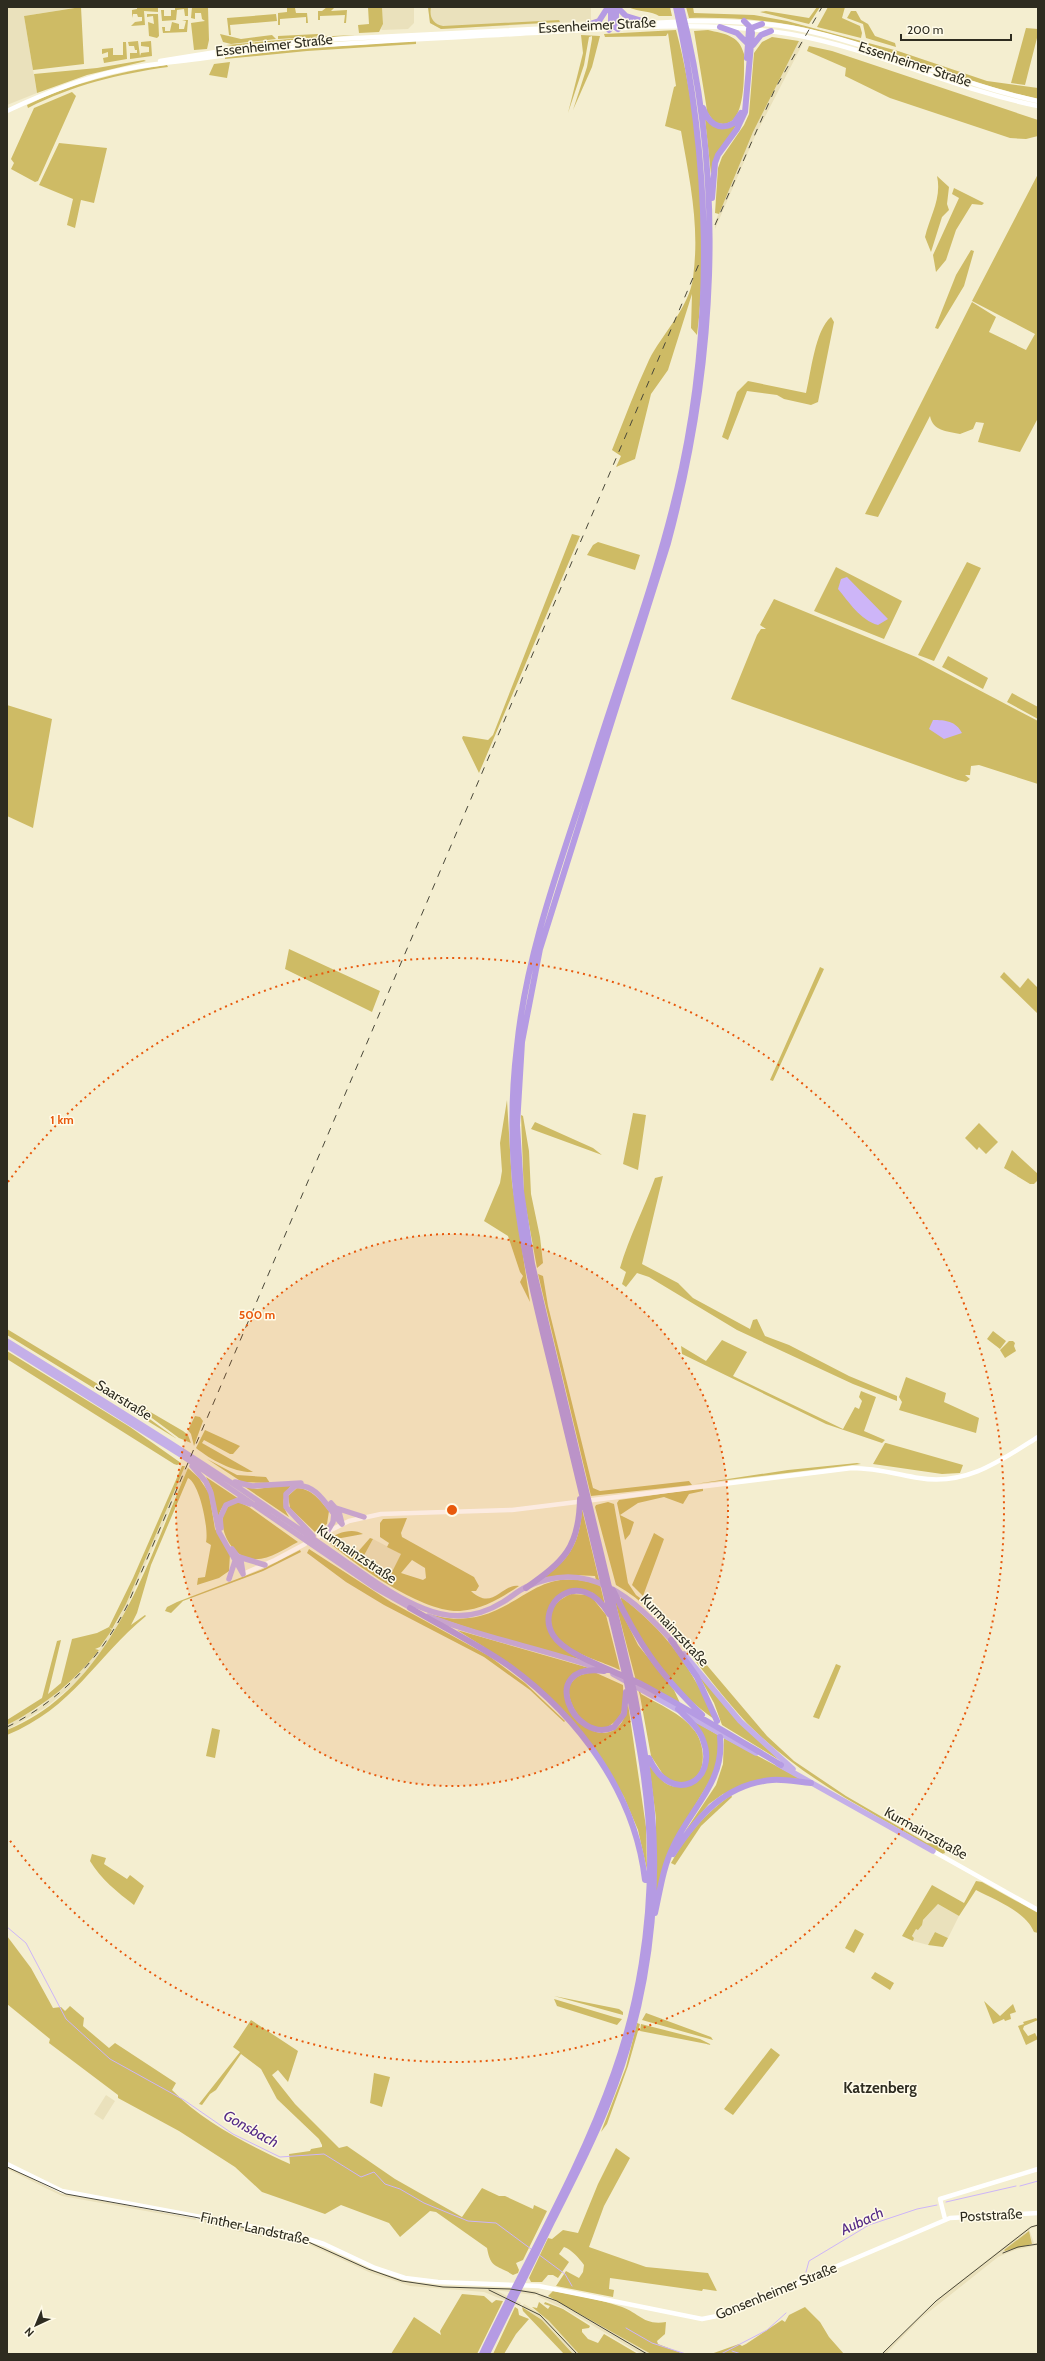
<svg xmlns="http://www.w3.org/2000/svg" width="1045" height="2361" font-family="Cabin,sans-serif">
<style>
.built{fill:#eae1bc;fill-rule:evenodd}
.green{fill:#cebb65;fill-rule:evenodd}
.water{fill:#cdb5f8}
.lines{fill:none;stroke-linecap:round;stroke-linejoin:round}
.stream{stroke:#cdb5f8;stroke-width:1}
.secondary{stroke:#fff;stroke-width:4.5}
.trunk{stroke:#c4afe8;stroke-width:5.5}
.motorway{stroke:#b59be3;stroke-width:6}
.tram{stroke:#4a4839;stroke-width:1}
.rail{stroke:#4a4839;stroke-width:1;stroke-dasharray:7 7;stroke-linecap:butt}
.ring{fill:none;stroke:#e8590c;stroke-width:2;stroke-dasharray:2 4}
.labels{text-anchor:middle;stroke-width:3;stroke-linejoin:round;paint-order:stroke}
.street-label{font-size:14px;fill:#2e2c20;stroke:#fffbe9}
.neighbourhood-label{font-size:15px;font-weight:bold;fill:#2e2c20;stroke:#fffbe9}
.water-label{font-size:15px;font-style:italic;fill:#542a87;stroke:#fffbe9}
.centre{fill:#e8590c;stroke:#fffbe9;stroke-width:2}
.ring-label{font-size:12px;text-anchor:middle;font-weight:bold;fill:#e8590c;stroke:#fffbe9;stroke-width:3;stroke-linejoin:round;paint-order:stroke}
</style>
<rect width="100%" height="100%" fill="#f4eed0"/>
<!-- built -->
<path class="built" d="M7 7H80L24 16 37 93 7 105Z
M382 7H414V23L408 29 382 30 381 29 383 24Z
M428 7H591V21L441 29 430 23Z
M799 41 803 43 756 134 715 229V222L753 132Z
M185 1466 188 1468 117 1629 94 1662 77 1682 45 1708 7 1730V1725L38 1708 67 1685 99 1650 115 1625 126 1604Z
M373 1539 402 1554 391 1576 361 1561Z
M938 1904 959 1916 948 1938 935 1932 928 1945 913 1941 914 1938 912 1937 916 1928Z
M106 2095 115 2101 103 2120 94 2114Z
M7 2166 55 2190 197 2218 196 2220 62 2196 7 2169Z
M203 2219 306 2240 378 2272 417 2283 445 2286 511 2288 540 2292 534 2295 495 2290 521 2303 519 2306 484 2292 410 2286 371 2273 310 2245 271 2235H262V2237L206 2224Z
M1038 2224V2226L1029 2229 1034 2243H1038V2245L1015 2250 998 2257 920 2319 886 2354H881L945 2293 1028 2228ZM1029 2231 1032 2244 1005 2251 1004 2250Z
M542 2294 569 2307 651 2354H641L565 2309 537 2296Z
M524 2304 543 2315 579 2354H573L542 2320 522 2307Z"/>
<!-- green -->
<path class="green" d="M81 7 84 64 33 70 24 16Z
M137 7H158V12L144 11 145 25 131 26 135 22 142 21V17H138L137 14H133L132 18V10L137 9Z
M175 7H188V16H185L184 9 177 10 176 20 162 21 161 10H164V16H171V10H175Z
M192 7H208L209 40 207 49 194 50 191 23 205 21 202 19 201 13H195V19L191 18Z
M287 7 295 8 296 13H307L308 23H306V17L280 19V25H278V13L287 12Z
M327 7 334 8 331 11 347 10 346 23H344L345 15 320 16V20H318V11H322Z
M368 7H382L383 24 379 32 359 33 358 25 369 24Z
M428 7H431C429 17 433 24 443 26L559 20 560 22 441 29 430 23Z
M628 7H670L672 16H659C653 11 637 12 628 7Z
M686 7H693L694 13 754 15 787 21 898 51 987 81 1038 88V99C963 82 893 50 818 31 776 20 732 17 689 18Z
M817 7H820L809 24 760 12 766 11 809 18Z
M828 7H845L842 18 860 26 862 33 861 38 817 27Z
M851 11H856L861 20 868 24 875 36 895 43 896 47 866 38 863 24 847 18Z
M147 14H158L159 36 157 38 149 36 148 22 154 24 153 16 147 17Z
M276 14 277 21 230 25 231 35H229L227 18Z
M182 20H188L187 32 163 33 162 27H165V31H170L172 22 179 24V29H184L186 21Z
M1026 28 1038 29V34L1025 85 1011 83Z
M676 30C700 120 709 242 697 335L691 328 692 294 668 370 651 394 635 459 616 467 621 456 612 450C624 420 635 390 649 360 662 334 689 308 693 278 700 226 690 182 681 131L665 126 674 87 676 86 668 33 666 36 605 37 604 34Z
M708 30C725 34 739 35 744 54 744 71 746 117 728 123 724 125 719 123 715 123L707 112 706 104 694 31Z
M220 34 241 39 272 35 276 39 231 44 223 42Z
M318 34V36L312 37 355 35 233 46 226 45 311 37 278 39V36Z
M581 35 600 36 592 67 573 110 587 67 592 39V36L589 37 584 65 568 113 583 53Z
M772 37 799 41 753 132 719 214 715 213 718 168 722 157 744 125 749 114 754 53 762 42Z
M138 41 140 56 141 53 149 52V47L141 46V42L151 41 152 56 130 59V53H137V50H135L134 46H129L128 42Z
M416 41V44L307 51 225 59V56L307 48Z
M123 42H126L127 59 104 63 103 58 108 57V52L102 54V49L113 48V55H123Z
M809 46 832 51 1038 120V136L1026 139 1010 138 890 98 845 76 846 68 807 51Z
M144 60 146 61 87 75 37 93 34 74 97 68Z
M230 62 227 78 209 75 214 64Z
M167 65 168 67C118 74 73 85 28 108L27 105C72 83 118 72 167 65Z
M72 92 76 96 38 181 35 182 11 169 14 163 11 159 34 108Z
M705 119 712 125H736L711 174Z
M59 143 107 148 94 203 81 200 75 228 67 225 73 199 39 185Z
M1038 174V418L1020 452 978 442 984 423 976 422 973 429 960 434C946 431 933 431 930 416L878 517 865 514 972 302 996 317 989 332 1026 350 1035 334 972 301Z
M937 176 949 187 947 204 949 210 942 217 931 252 925 237C930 216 942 198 937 176Z
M954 188 984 203 982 205 972 204 956 230 946 260 936 272 933 255 959 198 952 194Z
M971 250 974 251 964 286 938 329 935 328 956 275Z
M831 317 834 322 818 402 811 405 784 399 777 395 747 391 728 440 722 437 737 392 748 381 806 393C811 373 815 330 831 317Z
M572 534 580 536 479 773 462 738 463 736 488 740 493 735Z
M598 542 640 555 635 570 587 555 593 545Z
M967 562 981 568 934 661 918 655Z
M836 567 902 601 884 639 814 611Z
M774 599 916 657 1038 721V784L979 765 971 766 970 775H965L970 779 966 782 958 780 731 699 757 635 761 629H766L760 625Z
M948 656 988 678 983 689 942 667Z
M1012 693 1038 707V719L1007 702Z
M7 705 52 719 33 828 7 816Z
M289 949 380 991 372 1012 285 969Z
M820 967 824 969 773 1081 770 1080Z
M1004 972 1020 988 1028 978 1038 988V1014L1000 977Z
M507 1100 512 1183 530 1302 520 1282 523 1276 520 1272 508 1236 484 1221 500 1183 502 1171 500 1143Z
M633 1113 646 1115 638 1170 623 1164Z
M521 1115 523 1116 529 1151 531 1194 540 1237 543 1263 537 1268 524 1197Z
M535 1122 593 1148 602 1155 531 1129Z
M979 1123 998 1142 986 1154 979 1147 977 1150 965 1138Z
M1012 1150 1038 1174V1180L1034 1184H1030L1004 1168Z
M663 1176 642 1264 678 1283 693 1298 750 1329 753 1320 757 1319 765 1336 789 1345 849 1376 897 1396V1401L853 1384 737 1330 649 1277 637 1273 626 1287 622 1284 626 1272 620 1268C629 1237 644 1209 655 1178Z
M538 1274 543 1276 548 1306 593 1488 600 1491 689 1481 692 1485 591 1496Z
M7 1329 121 1398 177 1439 7 1335Z
M993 1331 1006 1341 1000 1349 987 1339Z
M722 1340 747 1352 733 1376 843 1429 855 1407 859 1409 862 1401 859 1397 861 1391 876 1397 864 1431 885 1440 882 1443 826 1424 682 1354 681 1346 706 1361Z
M1009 1341H1013L1015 1343 1014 1346 1016 1351 1005 1358 1000 1350Z
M7 1351 130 1427 181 1463 177 1465 174 1464 7 1359Z
M906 1377 946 1393 944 1402 979 1418 976 1433 899 1410 902 1402 899 1397Z
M135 1403 183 1431 188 1435 191 1443 179 1438 137 1407 133 1404Z
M195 1416 200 1417 203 1421 194 1446 191 1434 188 1430Z
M205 1430 240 1446 233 1454H230L204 1440 202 1443 253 1472C235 1473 211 1460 196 1448Z
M885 1443H886L963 1465 960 1473 942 1474 873 1464Z
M207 1459 237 1475 266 1477 270 1483 242 1482Z
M857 1463 861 1464 695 1484 788 1470Z
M182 1466H185L180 1478 126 1604 112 1629 109 1627 112 1630 100 1647 95 1649 99 1650C74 1682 44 1706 7 1725V1720L42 1698 57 1641 61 1640 48 1694 61 1683 72 1639 97 1633 109 1627 133 1578Z
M188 1468 199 1478 209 1493 215 1529 230 1554 229 1571 219 1578 197 1585 198 1578 205 1577 211 1545 206 1542C209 1530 200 1484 188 1478L151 1565 137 1613 131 1625 145 1615 146 1616C95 1658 73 1708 7 1735V1730C112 1688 147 1562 188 1468Z
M206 1477 239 1499C226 1500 221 1506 218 1518L212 1489Z
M292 1484C283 1496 280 1503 289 1517L245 1487 257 1489Z
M297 1488C312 1489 320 1500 329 1511L327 1524 315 1532 290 1508 288 1496Z
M703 1488V1491L689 1494 683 1504 664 1497 638 1503 620 1515 634 1522 630 1534 625 1540 617 1503 619 1500Z
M608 1502 614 1504 628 1583 636 1595 652 1607 683 1637 767 1736 794 1761 846 1796 927 1843 943 1845 945 1853 942 1854C878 1815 810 1784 755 1731 712 1690 667 1612 616 1585L595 1507 596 1505Z
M233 1503H241L249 1507 298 1542C284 1549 268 1561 252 1559 229 1557 210 1516 233 1503Z
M582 1509 605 1605 593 1593 580 1589 552 1603 547 1628 582 1660 499 1638 427 1614C431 1614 436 1616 441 1617 454 1620 468 1619 480 1616 527 1603 540 1567 597 1584L595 1576 574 1575 541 1579C569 1561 580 1543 582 1509Z
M407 1518 401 1533 402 1537 474 1577 479 1586 476 1591H471C493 1612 503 1582 519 1586 499 1599 484 1609 460 1611 422 1613 354 1564 326 1540 337 1533 352 1527 363 1534L336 1539 356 1554 370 1538 373 1539 361 1561 390 1576 401 1554 387 1547 389 1543 380 1537V1523L383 1519ZM412 1560 425 1568 426 1578 423 1580 401 1573Z
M654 1533 664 1539 643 1596 632 1585Z
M309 1549 391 1602 489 1656 525 1683 565 1721 564 1722 530 1690 484 1657 384 1605 346 1582 307 1553Z
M300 1550 301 1552 263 1571 183 1601 171 1613 165 1611 167 1607 177 1602 263 1569Z
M571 1594 590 1595 606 1615 620 1670C596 1658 548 1650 551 1616 552 1604 562 1598 571 1594Z
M614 1597 638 1645 674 1690 680 1703 637 1679 641 1694C658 1704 681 1713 694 1730 707 1745 708 1784 681 1784 676 1784 670 1781 666 1779L651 1756 640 1696Z
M621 1597C664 1629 694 1670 714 1719 677 1693 648 1657 628 1616 626 1610 620 1601 621 1597Z
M457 1630 589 1668C575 1669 566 1678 564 1692 565 1716 602 1751 622 1722 625 1717 626 1710 628 1704L646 1827 647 1870 638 1830 624 1797 612 1776 570 1719 484 1647Z
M836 1664 841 1666 819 1719 813 1717Z
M594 1672 623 1685C624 1708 625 1718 604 1729 599 1728 592 1727 588 1725 578 1719 562 1693 572 1682 578 1674 585 1674 594 1672Z
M699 1676 779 1760 722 1725 714 1703Z
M694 1721 718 1735 719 1749 715 1772 679 1832 656 1896V1818L649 1765C662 1781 667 1791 691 1785L708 1759Z
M212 1728 220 1730 215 1758 206 1756Z
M724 1738 801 1779 779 1778 723 1794 709 1804 684 1833 716 1785 723 1764Z
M731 1795 732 1797 701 1826 675 1865 671 1863C686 1835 706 1813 731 1795Z
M92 1854 106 1858 104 1864 127 1879 130 1875 144 1886 134 1905C117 1892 101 1879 90 1861Z
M976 1881 982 1882 1038 1913V1933L1034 1932C1025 1911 995 1900 976 1890L959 1916 938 1904 923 1920 922 1925 918 1930 916 1929 912 1936 914 1938 913 1941 902 1936 932 1885 964 1903Z
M855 1929 864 1934 854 1953 845 1948Z
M935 1932 948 1938 943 1947 928 1945Z
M7 1936 31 1968 53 2008 61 2007 65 2011 70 2006 84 2018 83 2026 109 2048 115 2043 176 2083 172 2090C204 2123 249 2145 290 2164L289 2154 310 2151 311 2149 322 2147V2145L319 2139 277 2099 261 2069 241 2054 216 2090 210 2094 202 2105 199 2104 240 2052 233 2047 251 2020 298 2051 288 2082 278 2070 272 2075 295 2104 339 2148 347 2146 395 2179 462 2217 482 2188 499 2196H505L533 2209 534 2205 547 2211 523 2260 516 2263 519 2270 518 2273 513 2275C497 2264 491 2270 487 2248L436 2212 430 2211 400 2237 389 2223 341 2205 325 2214 262 2192 235 2167 179 2131 118 2098V2095L49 2043 50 2039 7 2004Z
M875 1972 894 1983 890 1990 871 1978Z
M554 1996 619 2009 623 2012V2015Z
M554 1999 614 2017 622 2019 617 2025 557 2006Z
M984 2001 1000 2016 1013 2004 1016 2012 1010 2014 1011 2019 1005 2021 1004 2019 993 2024Z
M646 2013 711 2037 713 2040 642 2020Z
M1036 2018 1038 2020 1024 2026 1023 2029 1028 2036 1035 2033 1038 2039 1026 2045 1018 2026 1024 2024 1023 2022Z
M637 2023 640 2024 628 2066 607 2124 601 2132 626 2067Z
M641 2024 700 2039 712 2045 640 2031Z
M771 2048 780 2055 733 2115 724 2109Z
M374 2073 390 2077 382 2107 370 2103Z
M616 2148 630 2158 604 2206 589 2247 646 2267 708 2273 717 2291 703 2289 702 2291 610 2278 609 2289 614 2290 613 2297 556 2286 566 2271 579 2278 583 2272 584 2265C579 2258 572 2250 564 2247L559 2254 569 2262 558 2278 553 2275H548L542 2282H531L529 2278 548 2238 552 2239 563 2230 578 2233 598 2184Z
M1029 2231 1032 2244 1005 2251 1004 2250Z
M553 2291C575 2295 598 2299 619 2306 639 2312 643 2326 666 2322L665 2334 657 2341 658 2344 684 2354H651L548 2296Z
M462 2294 484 2296 492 2303 496 2300 503 2301 477 2354H391L414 2317 441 2335 440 2331Z
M539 2302 548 2309 550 2306 544 2304 545 2302 563 2309 590 2326 589 2328 582 2329V2332L588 2339 598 2343 604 2334 638 2354H579L549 2321 532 2307 537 2308Z
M515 2307 518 2309 519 2315 529 2319 516 2334 504 2354H493Z
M522 2307 542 2320 573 2354H564L523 2311Z
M805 2307 820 2322 829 2337 844 2354H711L739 2344 742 2346 746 2344 782 2320 785 2322 789 2315Z"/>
<!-- water -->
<path class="water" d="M847 577 888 619 878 625C860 620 849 602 838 589L841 579Z
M933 720C945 720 956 721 962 733L944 739 929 729Z"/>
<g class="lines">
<!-- stream -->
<path class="stream" d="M7 1927 26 1943 66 2019 110 2059 184 2100 233 2134 280 2157 324 2154 361 2177 374 2172 385 2184 400 2189 424 2203 468 2221 496 2223 531 2249
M1020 2186 1038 2181
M946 2202 1016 2186
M538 2254 565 2274 572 2286
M806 2272 809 2261 869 2225 917 2209 937 2205
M626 2328 652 2343 686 2354
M732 2351 741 2354
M721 2354 767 2330 786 2313"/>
<!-- secondary -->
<path class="secondary" d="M160 61 247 47 318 40 692 21C726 21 760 22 794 28 878 44 955 84 1038 101
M7 111C43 94 82 78 121 70 148 64 177 62 205 58 307 43 412 40 515 34 606 30 700 19 790 34 875 49 953 89 1038 106
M319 1536 349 1521 381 1514 512 1510 852 1468C875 1468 896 1474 919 1478 966 1486 1000 1461 1038 1437
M243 1574 275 1560 305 1544
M933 1851 1038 1910
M7 2164 62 2191 292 2234 324 2244 375 2268 405 2278 438 2282 539 2286 702 2319 722 2315 950 2218 1038 2213
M945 2219 940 2199 1038 2169"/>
<!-- trunk -->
<path class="trunk" d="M7 1341C89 1392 172 1442 251 1496 283 1518 314 1539 345 1561 370 1578 396 1598 425 1609 452 1620 479 1617 503 1602 511 1597 518 1591 526 1587 590 1557 634 1599 674 1643
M7 1346 184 1457 374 1587 413 1609
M192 1466 206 1482 211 1493 219 1532 243 1574
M235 1482 252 1486 301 1483
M331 1503 339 1512 342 1524
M336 1508 364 1517
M221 1528 220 1518 226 1505 238 1500 250 1504
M327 1532 333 1522 334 1513
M313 1536 286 1507V1494L295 1486C318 1482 329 1511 342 1524
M232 1549 241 1561 243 1574
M239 1557 265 1565
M229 1579 235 1561
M428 1616C485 1639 546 1649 603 1670
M684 1654 740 1721 793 1769
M613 1674 756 1753
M778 1764 933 1851"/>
<!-- motorway -->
<path class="motorway" d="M611 7V24L618 29
M617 7 626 16 649 23
M587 25 599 21 608 7
M720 27 737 33 747 43
M609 30 616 23V7
M753 45 761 35 771 31
M747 58 749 29 762 24
M703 108C708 122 718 132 734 123L741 113
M712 198 715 163 718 155 737 129 745 112 752 33 751 28 744 21
M526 1588C564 1561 579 1548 580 1499
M613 1590C639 1645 659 1673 702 1715
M410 1608C443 1627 477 1644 509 1666 579 1717 635 1793 645 1880
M609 1614C580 1565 534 1604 553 1635 566 1657 622 1673 645 1686 691 1711 736 1738 781 1765
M671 1640 697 1677 717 1721
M604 1671C536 1662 574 1746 614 1727L624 1714 626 1692
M649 1758C671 1807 719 1782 703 1740 699 1728 687 1718 678 1709
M673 1854C697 1817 725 1784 772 1780 785 1779 798 1782 811 1783
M655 1913C660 1891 663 1867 673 1847 690 1809 725 1782 720 1737
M482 2354C526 2261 580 2170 614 2073 639 2003 651 1925 650 1852 649 1793 638 1736 626 1678 604 1589 583 1500 562 1411 545 1339 524 1266 516 1192 511 1144 511 1095 517 1046 527 947 565 851 595 756 625 661 661 566 682 468 714 316 710 158 676 7
M487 2354C509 2310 530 2266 552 2222 572 2182 593 2143 609 2101 640 2023 656 1936 654 1851 653 1797 644 1745 634 1692L532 1264 521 1191 517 1125 522 1042 540 949 668 543C715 368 726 183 681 7"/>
<!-- tram -->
<path class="tram" d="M7 2167 66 2194 194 2217 304 2240 368 2269 402 2281 443 2287 510 2289 535 2293 557 2301 647 2354
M1003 2253 1018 2247 1038 2244
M489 2290 540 2315 577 2354
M882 2354 936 2301 1031 2227 1038 2225"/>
<!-- rail -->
<path class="rail" d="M715 225 775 89 822 7
M7 1727C60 1701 100 1659 127 1606L701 259"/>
</g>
<!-- distance rings -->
<circle cx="452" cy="1510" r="276" fill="#e8590c" fill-opacity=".12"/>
<g class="ring">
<circle cx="452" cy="1510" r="276"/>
<path d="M8 1182A552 552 0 1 1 8 1838"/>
</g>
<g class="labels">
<!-- street labels -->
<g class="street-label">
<text transform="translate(597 25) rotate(-3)" y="5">Essenheimer Straße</text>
<text transform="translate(274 45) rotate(-6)" y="5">Essenheimer Straße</text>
<text transform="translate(915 64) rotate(18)" y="5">Essenheimer Straße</text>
<text transform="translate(124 1400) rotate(32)" y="5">Saarstraße</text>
<text transform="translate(357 1554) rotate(34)" y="5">Kurmainzstraße</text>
<text transform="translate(675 1630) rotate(47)" y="5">Kurmainzstraße</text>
<text transform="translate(926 1833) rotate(29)" y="5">Kurmainzstraße</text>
<text transform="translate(991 2215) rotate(-3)" y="5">Poststraße</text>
<text transform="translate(255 2228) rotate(12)" y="5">Finther Landstraße</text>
<text transform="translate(776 2291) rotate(-22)" y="5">Gonsenheimer Straße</text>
</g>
<!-- neighbourhood labels -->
<g class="neighbourhood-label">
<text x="880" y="2093">Katzenberg</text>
</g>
<!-- water labels -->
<g class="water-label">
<text transform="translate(251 2129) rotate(29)" y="5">Gonsbach</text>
<text transform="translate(862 2221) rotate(-25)" y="5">Aubach</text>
</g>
</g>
<circle cx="452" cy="1510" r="6" class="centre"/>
<g class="ring-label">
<text x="62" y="1124">1 km</text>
<text x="257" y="1319">500 m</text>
</g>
<!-- border -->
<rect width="1045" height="2361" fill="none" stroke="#2e2c20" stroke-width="16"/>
<!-- north arrow -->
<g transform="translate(36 2325) rotate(224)" stroke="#fffbe9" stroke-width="3" paint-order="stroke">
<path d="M0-3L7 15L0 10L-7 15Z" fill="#2e2c20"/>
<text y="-6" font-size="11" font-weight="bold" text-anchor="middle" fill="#2e2c20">N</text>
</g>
<!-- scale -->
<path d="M901 34v6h110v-6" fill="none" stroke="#2e2c20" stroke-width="2"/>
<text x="907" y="34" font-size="12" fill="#2e2c20" stroke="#fffbe9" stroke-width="3" paint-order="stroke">200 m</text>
</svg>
